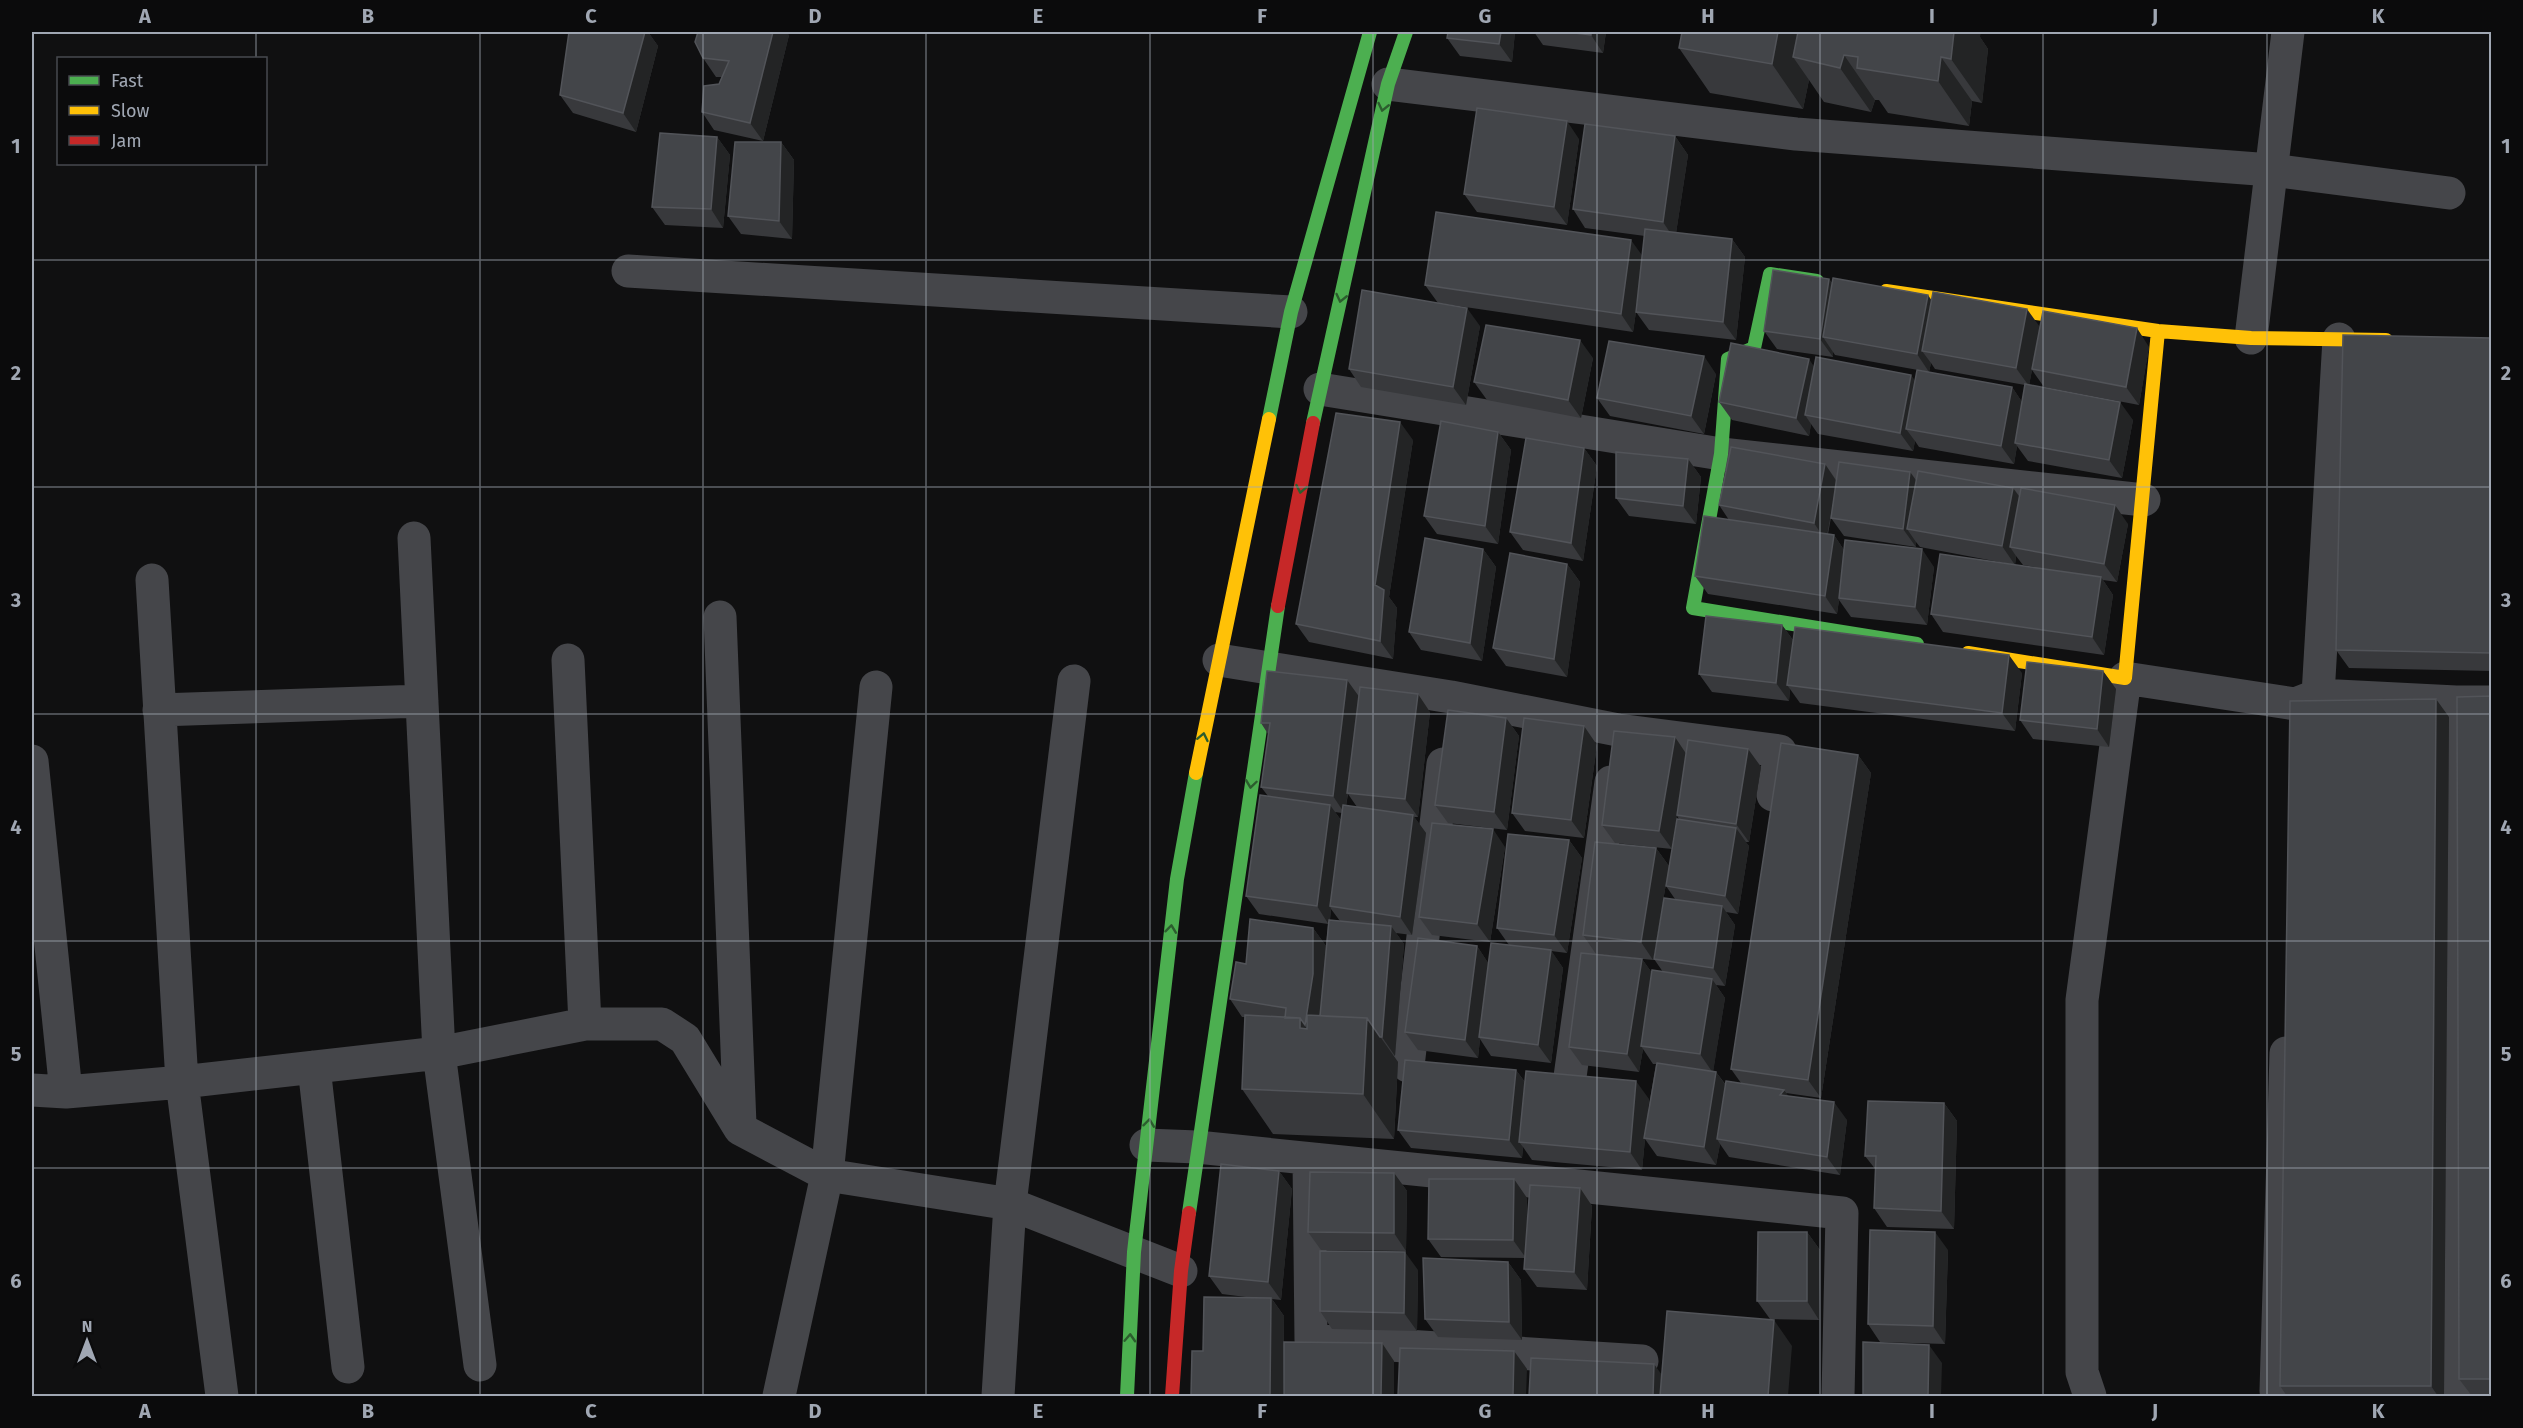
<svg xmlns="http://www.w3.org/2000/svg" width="2523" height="1428" font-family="'Fira Sans',sans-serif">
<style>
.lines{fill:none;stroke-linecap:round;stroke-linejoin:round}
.street{stroke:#45464a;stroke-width:33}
.fast{stroke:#4caf50;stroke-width:14}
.slow{stroke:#ffc107;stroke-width:14}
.jam{stroke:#c62828;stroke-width:14}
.wall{fill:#38393c;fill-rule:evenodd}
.shaded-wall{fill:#232425}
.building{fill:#434549;stroke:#525459;stroke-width:1.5}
.oneway{stroke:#2c5d2e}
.grid{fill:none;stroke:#a0a7b3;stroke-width:1.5;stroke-opacity:0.55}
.neatline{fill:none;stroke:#a0a7b3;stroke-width:2}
.grid-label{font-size:20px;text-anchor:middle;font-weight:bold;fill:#a0a7b3}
</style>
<rect width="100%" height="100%" fill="#101011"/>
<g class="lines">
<!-- street -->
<path class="street" d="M1388 84 1796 134 2271 170 2449 193
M628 271 1291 312
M2251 338 2288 32
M1320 389 1721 454 2144 500
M414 538 439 1053 480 1365
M152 580 182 1082 222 1396
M720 617 740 1125
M568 660 585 1024
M1219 660 1451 697 1618 730 1780 751 1773 795
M2318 695 2339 339
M159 710 422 701
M32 761 66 1092
M1408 1066 1443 764
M314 1067 348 1367
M1569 1084 1611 782
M32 1090 66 1092 182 1082 439 1053 585 1024H662L685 1039 740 1129 827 1175 1010 1204 1181 1271
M1146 1145 1197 1147 1842 1213 1838 1396
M1309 1159 1311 1340 1642 1361
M779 1396 827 1175 876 687
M998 1396 1010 1204 1074 681
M2090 1396 2082 1372V1000L2125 678 2295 704 2318 695 2456 702H2492
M2278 1396 2276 1391 2286 1053
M2455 1396 2456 702"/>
<!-- fast -->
<path class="fast" d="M1817 281 1770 274 1754 348 1728 359 1721 454 1693 608 1917 644
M1269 419 1291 312 1370 32
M1313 423 1388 84 1406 32
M1189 1213 1278 606
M1127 1396 1134 1252 1177 879 1196 773"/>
<!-- slow -->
<path class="slow" d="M1886 291 2158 331 2251 338 2386 340
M1968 653 2125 678 2158 331
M1196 773 1269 419"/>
<!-- jam -->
<path class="jam" d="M1278 606 1313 423
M1172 1396 1181 1271 1189 1213"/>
</g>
<!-- wall -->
<path class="wall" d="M569 32H648L658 46 636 132 573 113 560 95Z
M1448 32H1515L1512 62 1460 56 1447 38Z
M1534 32H1606L1603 53 1543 45Z
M789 35 763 141 714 130 702 112 719 84 722 77H716L703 58Z
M1980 37 1988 49 1982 103 1972 101 1969 126 1888 113 1879 100H1875L1871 112 1824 102 1809 80 1803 109 1710 93 1679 48Z
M1675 136 1688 155 1676 233 1732 239 1745 257 1736 340 1649 330 1636 312 1638 298 1633 332 1438 303 1425 285 1642 256 1645 236 1585 228 1573 209Z
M717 137 730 155 723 228 665 225 652 207Z
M1579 139 1567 225 1477 212 1464 194Z
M781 142 794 160 792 239 741 234 728 216Z
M1829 279 1832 283 1932 301 2040 327 2149 347 2139 405 2044 387 2032 370 2029 385 2133 420 2122 478 2028 461 2017 446 2014 464 1919 447 1915 441 1913 451 1818 434 1811 424 1809 436 1732 420 1719 402 1815 367 1915 381 2012 387 2022 402 2025 385 1935 369 1931 363 1929 372 1835 355 1833 352V357L1777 349 1764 331Z
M1480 326 1466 405 1361 387 1349 369Z
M2492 338V671L2349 668 2336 650Z
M1593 358 1581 418 1487 400 1474 382Z
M1716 374 1704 434 1610 416 1597 398Z
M1498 432 1511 450 1498 544 1437 534 1424 516Z
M1413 440 1389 597 1397 608 1393 659 1309 642 1296 624Z
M1584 448 1597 466 1583 561 1523 550 1510 532Z
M1688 459 1701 477 1696 524 1629 516 1616 498Z
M1825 464 1836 480 1910 472 1916 480 2013 488 2020 497 2128 524 2117 582 2103 580 2113 595 2104 655 1943 632 1931 614 2035 567 2023 565 2016 556 2015 565 1920 547 1916 542V547L1844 536 1831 518 1832 512 1828 534 1834 535 1844 550 1934 567 1927 625 1851 617 1839 600 1837 614 1708 594 1695 576 1729 520 1719 505Z
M1483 549 1496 567 1482 661 1421 650 1409 632Z
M1567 564 1580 582 1567 677 1506 666 1493 648Z
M1782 625 1793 640 2022 673 2015 731 1800 703 1790 689 1789 701 1712 692 1699 674Z
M2103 671 2116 689 2109 747 2033 739 2020 720Z
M1347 680 1359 697 1430 712 1418 817H1414L1426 833 1412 935 1396 933 1404 944 1395 1056 1393 1055 1398 1062 1394 1139 1273 1134 1242 1089 1245 1017H1242L1230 999 1246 964 1313 928 1326 946 1328 924 1259 914 1246 896 1268 796 1261 787 1268 734 1261 723ZM1348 794 1357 807 1346 806ZM1335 812 1342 813 1341 820ZM1331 909 1340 921 1330 920Z
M2492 696V1396H2472L2459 1379Z
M2449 717 2444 1396H2287L2280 1386Z
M1506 718 1519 736 1507 830 1448 823 1435 805Z
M1597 745 1584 838 1525 831 1512 813Z
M1748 749 1761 767 1749 842H1745L1749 846 1738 914 1726 912 1735 925 1725 986 1716 985 1725 998 1713 1071 1716 1072 1726 1085 1741 1083 1731 1069 1858 755 1871 773 1821 1098 1786 1093 1788 1096 1847 1120 1840 1175 1729 1157 1720 1144 1716 1165 1657 1156 1645 1139 1642 1170 1532 1160 1523 1147 1522 1158 1411 1148 1398 1130 1516 1070 1525 1082 1649 1099 1647 1118 1656 1064H1653L1643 1049 1639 1072 1582 1065 1569 1047 1642 959 1652 973 1663 972 1654 959 1675 899 1666 886 1679 819 1677 816 1672 849 1615 843 1602 825 1686 754Z
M1569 840 1582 858 1567 953 1551 951 1563 968 1551 1063 1491 1056 1480 1039 1478 1058 1418 1050 1405 1032 1477 946 1488 963 1509 945 1497 928Z
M1505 847 1490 942 1432 935 1419 917Z
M1656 848 1669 866 1653 960 1596 954 1583 935Z
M1944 1103 1957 1121 1954 1229 1887 1227 1874 1208 1876 1170 1865 1156Z
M1279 1171 1292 1189 1281 1300 1272 1299 1284 1316 1283 1396H1192L1191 1395 1203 1351 1254 1298 1222 1294 1209 1276Z
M1394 1173 1407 1191 1406 1251 1321 1250 1308 1232Z
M1580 1188 1592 1206 1587 1290 1537 1287 1524 1269 1525 1258 1441 1257 1428 1239 1527 1198 1526 1241Z
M1807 1232 1820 1250 1819 1320 1770 1319 1757 1301Z
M1948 1250 1945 1344 1880 1342 1868 1324Z
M1508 1262 1521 1280 1522 1340 1438 1337 1425 1319Z
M1418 1270 1417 1331 1332 1329 1320 1311Z"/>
<!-- shaded-wall -->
<path class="shaded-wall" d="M645 32H648L658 46 636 132 623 113Z
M773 32H787L789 35 763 141 750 123Z
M1501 32H1515L1512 62 1499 44Z
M1591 32H1606L1603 53 1591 35Z
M1778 32H1817L1793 57 1809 80 1803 109 1772 64Z
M1954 32H1981L1980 37 1988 49 1982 103 1951 59Z
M1844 55 1875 100 1871 112 1840 68Z
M1941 57 1972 101 1969 126 1938 81Z
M1567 121 1579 139 1567 225 1554 207Z
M1675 136 1688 155 1675 240 1663 222Z
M717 137 730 155 723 228 711 209Z
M781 142 794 160 792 239 779 221Z
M1732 239 1745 257 1736 340 1723 322Z
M1631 240 1644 258 1633 332 1621 314Z
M1829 279 1842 297 1823 337 1833 352V357L1820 339Z
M1928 295 1940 313 1922 351 1931 363 1929 372 1917 354Z
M1467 308 1480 326 1466 405 1453 387Z
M2027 309 2040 327 2029 386 2016 368Z
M2137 328 2149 347 2139 405 2126 387Z
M1580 340 1593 358 1581 418 1568 400Z
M1704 356 1716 374 1704 434 1691 416Z
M1809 359 1821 377 1805 415 1811 424 1809 436 1796 418Z
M1911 375 1924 393 1906 429 1915 441 1913 451 1900 433Z
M2012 387 2024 405 2015 443 2017 446 2014 464 2001 446Z
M2120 402 2133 420 2122 478 2109 460Z
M1400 422 1413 440 1389 597 1397 608 1393 659 1380 641 1375 585Z
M1498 432 1511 450 1498 544 1485 526Z
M1584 448 1597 466 1583 561 1571 543Z
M1688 459 1701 477 1696 524 1683 506Z
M1825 464 1837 482 1826 541 1814 523Z
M1910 472 1923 490 1907 529 1916 542V547L1903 529Z
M2013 488 2026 506 2010 547 2016 556 2015 565 2002 546Z
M2115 505 2128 524 2117 582 2104 564Z
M1834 535 1846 553 1839 598V600L1837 614 1825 596Z
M1483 549 1496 567 1482 661 1470 643Z
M1922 549 1934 567 1927 625 1915 607Z
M1567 564 1580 582 1567 677 1554 659Z
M2101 577 2113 595 2104 655 2092 637Z
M1782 625 1795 643 1787 685 1790 689 1789 701 1776 683Z
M2009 655 2022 673 2015 731 2002 713Z
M2103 671 2116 689 2109 747 2097 729Z
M1347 680 1360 698 1345 814 1333 796Z
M1418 694 1430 712 1418 817 1405 799Z
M2436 699 2449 717 2444 1396H2438L2431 1386Z
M1506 718 1519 736 1507 830 1494 812Z
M1584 726 1597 745 1584 838 1571 820Z
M1675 737 1687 755 1672 849 1659 831Z
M1748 749 1761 767 1749 842 1736 824Z
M1858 755 1871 773 1821 1098 1808 1080Z
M1330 805 1343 823 1330 906 1331 909 1329 925 1317 906Z
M1413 815 1426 833 1412 935 1400 917Z
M1736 828 1749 846 1738 914 1725 896Z
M1493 829 1505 847 1490 942 1477 924Z
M1569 840 1582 858 1567 953 1554 935Z
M1656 848 1669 866 1653 960 1641 942Z
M1722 906 1735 925 1725 986 1713 968Z
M1391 926 1404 944 1395 1056 1382 1037Z
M1313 928 1326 946 1318 1043 1300 1028Z
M1477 946 1489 964 1479 1037 1480 1039 1478 1058 1465 1040Z
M1551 950 1563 968 1551 1063 1538 1045Z
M1642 959 1655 977 1641 1046 1643 1049 1639 1072 1627 1054Z
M1712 979 1725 998 1713 1073 1700 1054Z
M1367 1018 1398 1062 1394 1139 1363 1094Z
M1516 1070 1529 1088 1519 1142 1523 1147 1522 1158 1509 1140Z
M1716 1072 1729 1090 1717 1139 1720 1144 1716 1165 1704 1147Z
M1636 1081 1649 1099 1645 1138H1644L1645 1139 1642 1170 1630 1152Z
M1784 1090 1797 1108 1780 1095Z
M1834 1102 1847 1120 1840 1175 1827 1157Z
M1944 1103 1957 1121 1954 1229 1941 1211Z
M1279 1171 1292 1189 1281 1300 1268 1282Z
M1394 1173 1407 1191 1406 1251 1394 1233Z
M1514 1179 1527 1198 1526 1258 1513 1240Z
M1580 1188 1592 1206 1587 1290 1574 1272Z
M1807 1232 1820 1250 1819 1320 1807 1301Z
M1935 1232 1948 1250 1945 1344 1933 1326Z
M1405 1252 1418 1270 1417 1331 1404 1313Z
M1508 1262 1521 1280 1522 1340 1509 1322Z
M1271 1298 1284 1316 1283 1396H1270Z
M1774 1320 1792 1346 1788 1396H1768Z
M1382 1343 1394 1361V1396H1381Z
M1929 1345 1942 1363 1941 1396H1928Z
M1514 1351 1527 1369 1526 1396H1513Z
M1654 1364 1667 1382 1666 1396H1653Z"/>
<!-- building -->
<path class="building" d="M569 32H645L623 113 560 95Z
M698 32H773L750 123 702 112 704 86 719 84 729 61 703 58 695 42Z
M1448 32H1501L1499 44 1447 38Z
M1566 32H1591V35Z
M1682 32H1778L1772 64 1679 48Z
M1798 32H1954L1951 59 1941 57 1938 81 1857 68 1858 57 1844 55 1840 68 1793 57Z
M1477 108 1567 121 1554 207 1464 194Z
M1585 124 1675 136 1663 222 1573 209Z
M660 133 717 137 711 209 652 207Z
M735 142H781L779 221 728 216Z
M1436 212 1631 240 1621 314 1425 285Z
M1645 229 1732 239 1723 322 1636 312Z
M1773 270 1829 279 1820 339 1764 331Z
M1833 278 1928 295 1917 354 1823 337Z
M1362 290 1467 308 1453 387 1349 369Z
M1933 292 2027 309 2016 368 1922 351Z
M2043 311 2137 328 2126 387 2032 369Z
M1486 325 1580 340 1568 400 1474 382Z
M2343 335 2492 338V653L2336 650Z
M1609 341 1704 356 1691 416 1597 398Z
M1731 343 1809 359 1796 418 1719 402Z
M1816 357 1911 375 1900 433 1805 415Z
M1917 370 2012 387 2001 446 1906 429Z
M2025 384 2120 402 2109 460 2015 443Z
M1336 413 1400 422 1375 585 1384 590 1380 641 1296 624Z
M1441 421 1498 432 1485 526 1424 516Z
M1526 438 1584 448 1571 543 1510 532Z
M1731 447 1825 464 1814 523 1719 505Z
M1616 452 1688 459 1683 506 1616 498Z
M1839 462 1910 472 1903 529 1831 518Z
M1918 471 2013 488 2002 546 1907 529Z
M2021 488 2115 505 2104 564 2010 547Z
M1704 516 1834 535 1825 596 1695 576Z
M1425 538 1483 549 1470 643 1409 632Z
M1845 540 1922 549 1915 607 1839 598Z
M1510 553 1567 564 1554 659 1493 648Z
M1940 554 2101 577 2092 637 1931 614Z
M1706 616 1782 625 1776 683 1699 674Z
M1795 627 2009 655 2002 713 1787 685Z
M2027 662 2103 671 2097 729 2020 720Z
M1267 671 1347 680 1333 796 1261 787 1270 723H1261Z
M1360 687 1418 694 1405 799 1347 793Z
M2492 696V1379H2459L2457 697Z
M2436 699 2431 1386H2280L2290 701Z
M1448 710 1506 718 1494 812 1435 805Z
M1524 718 1584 726 1571 820 1512 813Z
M1614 731 1675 737 1659 831 1602 825Z
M1688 740 1748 749 1736 824 1677 815Z
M1781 743 1858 755 1808 1080 1731 1069Z
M1260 795 1330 805 1317 906 1246 896Z
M1343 805 1413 815 1400 917 1330 906Z
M1677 819 1736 828 1725 896 1666 886Z
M1432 823 1493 829 1477 924 1419 917Z
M1508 834 1569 840 1554 935 1497 928Z
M1595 842 1656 848 1641 942 1583 935Z
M1664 898 1722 906 1713 968 1654 959Z
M1250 919 1313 928V974L1305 1025 1300 1018H1285L1286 1008 1230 999 1236 962 1246 964Z
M1329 920 1391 926 1382 1037H1380L1367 1018 1320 1016Z
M1418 938 1477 946 1465 1040 1405 1032Z
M1491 943 1551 950 1538 1045 1479 1037Z
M1581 953 1642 959 1627 1054 1569 1047Z
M1652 970 1712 979 1700 1054 1641 1046Z
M1245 1015 1300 1018V1028L1307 1029V1015L1367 1018 1363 1094 1242 1089Z
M1405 1060 1516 1070 1509 1140 1398 1130Z
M1657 1063 1716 1072 1704 1147 1644 1138Z
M1526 1071 1636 1081 1630 1152 1519 1142Z
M1726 1081 1784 1090 1780 1095 1834 1102 1827 1157 1717 1139Z
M1868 1101 1944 1103 1941 1211 1874 1208 1876 1156H1865Z
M1221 1164 1279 1171 1268 1282 1209 1276Z
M1310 1172 1394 1173V1233L1308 1232Z
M1429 1179H1514L1513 1240 1428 1239Z
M1530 1185 1580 1188 1574 1272 1524 1269Z
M1870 1230 1935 1232 1933 1326 1868 1324Z
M1758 1232H1807V1301H1757Z
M1320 1251 1405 1252 1404 1313 1320 1311Z
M1423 1258 1508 1262 1509 1322 1425 1319Z
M1204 1297 1271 1298 1270 1396 1191 1395 1192 1351H1203Z
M1667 1311 1774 1320 1768 1396H1660Z
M1284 1342 1382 1343 1381 1396H1284Z
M1863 1342 1929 1345 1928 1396H1863Z
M1400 1348 1514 1351 1513 1396H1398Z
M1531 1358 1654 1364 1653 1396H1529Z"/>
<!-- one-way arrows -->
<defs><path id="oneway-chevron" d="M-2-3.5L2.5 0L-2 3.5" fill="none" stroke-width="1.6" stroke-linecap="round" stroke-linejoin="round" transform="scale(1.5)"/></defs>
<g class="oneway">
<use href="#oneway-chevron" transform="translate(1383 107) rotate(103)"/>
<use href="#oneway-chevron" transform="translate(1341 298) rotate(103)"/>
<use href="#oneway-chevron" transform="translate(1301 489) rotate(101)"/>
<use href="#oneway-chevron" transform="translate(1203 737) rotate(-78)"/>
<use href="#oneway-chevron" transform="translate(1251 784) rotate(98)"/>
<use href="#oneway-chevron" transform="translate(1171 929) rotate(-83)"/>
<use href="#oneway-chevron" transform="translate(1149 1123) rotate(-83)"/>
<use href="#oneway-chevron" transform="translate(1130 1338) rotate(-87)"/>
</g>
<!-- grid -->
<path class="grid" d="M256 32V58M480 32V1396M703 32V1396M926 32V1396M1150 32V1396M1373 32V1396M1597 32V1396M1820 32V1396M2043 32V1396M2267 32V1396M256 164V1396M32 260H2492M32 487H2492M32 714H2492M32 941H2492M32 1168H2492"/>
<!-- border -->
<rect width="2523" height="1428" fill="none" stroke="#0b0b0c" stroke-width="66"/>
<!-- legend -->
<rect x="57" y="57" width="210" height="108" fill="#0b0b0c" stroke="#47494f" stroke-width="1.5"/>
<rect x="69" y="76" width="30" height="9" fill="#4caf50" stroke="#47494f" stroke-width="1.5"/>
<text x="111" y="87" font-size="18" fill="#a0a7b3">Fast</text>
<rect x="69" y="106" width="30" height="9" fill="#ffc107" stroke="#47494f" stroke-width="1.5"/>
<text x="111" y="117" font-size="18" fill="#a0a7b3">Slow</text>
<rect x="69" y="136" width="30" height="9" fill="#c62828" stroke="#47494f" stroke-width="1.5"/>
<text x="111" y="147" font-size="18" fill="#a0a7b3">Jam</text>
<!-- north arrow -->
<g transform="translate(87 1341)" stroke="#0b0b0c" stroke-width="4.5" paint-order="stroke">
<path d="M0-4.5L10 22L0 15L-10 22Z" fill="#a0a7b3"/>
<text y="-9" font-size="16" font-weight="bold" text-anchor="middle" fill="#a0a7b3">N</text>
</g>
<rect x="33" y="33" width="2457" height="1362" class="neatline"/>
<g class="grid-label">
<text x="145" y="23">A</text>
<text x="368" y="23">B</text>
<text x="591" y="23">C</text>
<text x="815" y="23">D</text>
<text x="1038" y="23">E</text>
<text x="1262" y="23">F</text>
<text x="1485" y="23">G</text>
<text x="1708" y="23">H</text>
<text x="1932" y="23">I</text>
<text x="2155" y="23">J</text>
<text x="2378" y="23">K</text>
<text x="16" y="153">1</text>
<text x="2506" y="153">1</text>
<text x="16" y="380">2</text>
<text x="2506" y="380">2</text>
<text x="16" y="607">3</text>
<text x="2506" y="607">3</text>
<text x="16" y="834">4</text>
<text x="2506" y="834">4</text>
<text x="16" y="1061">5</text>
<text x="2506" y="1061">5</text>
<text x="16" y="1288">6</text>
<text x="2506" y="1288">6</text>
<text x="145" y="1418">A</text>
<text x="368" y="1418">B</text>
<text x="591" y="1418">C</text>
<text x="815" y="1418">D</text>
<text x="1038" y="1418">E</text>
<text x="1262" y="1418">F</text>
<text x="1485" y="1418">G</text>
<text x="1708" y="1418">H</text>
<text x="1932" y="1418">I</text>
<text x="2155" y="1418">J</text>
<text x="2378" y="1418">K</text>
</g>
</svg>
